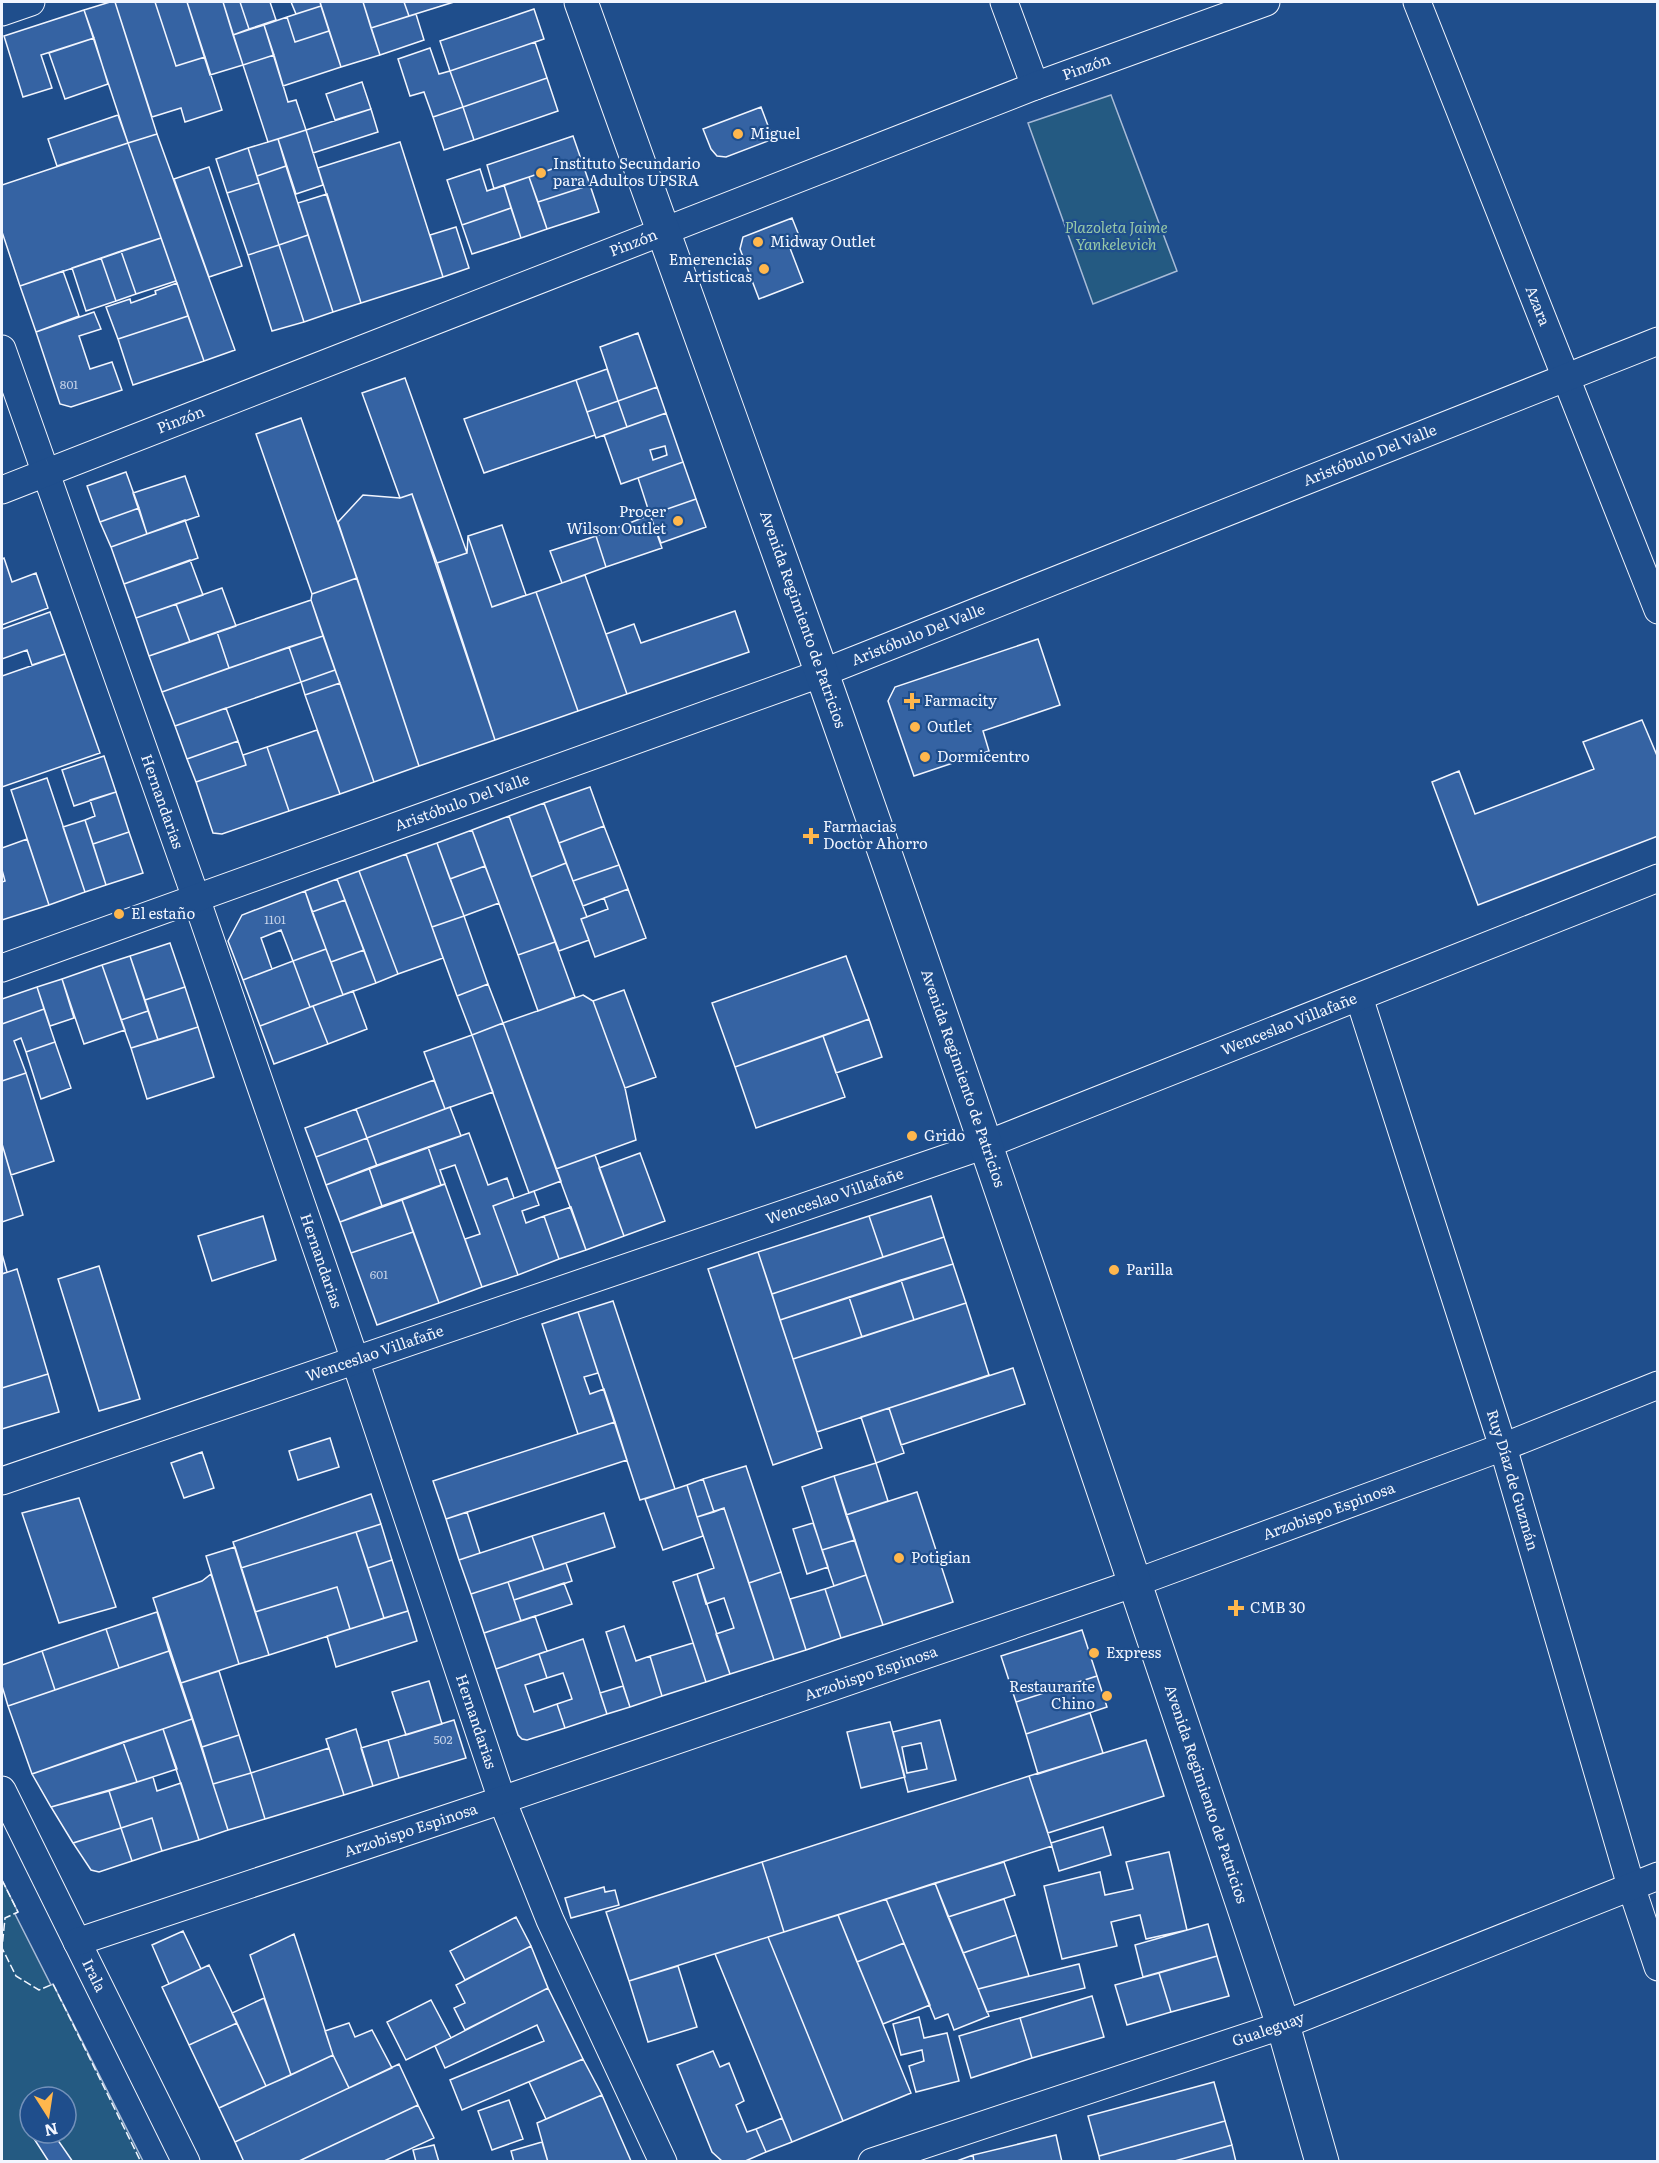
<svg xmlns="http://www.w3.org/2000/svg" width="1659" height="2163" font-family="Literata,serif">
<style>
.green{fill:#245a82;stroke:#a8bbd7;stroke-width:1.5;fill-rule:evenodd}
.building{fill:#3563a3;stroke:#f2f6ff;stroke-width:1.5;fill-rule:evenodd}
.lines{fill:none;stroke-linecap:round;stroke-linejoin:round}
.minor-casing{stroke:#f2f6ff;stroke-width:29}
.secondary-casing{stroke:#f2f6ff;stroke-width:35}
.minor{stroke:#1f4e8c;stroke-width:27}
.secondary{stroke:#1f4e8c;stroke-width:33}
.fence{stroke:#f2f6ff;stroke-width:1.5;stroke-dasharray:8 3;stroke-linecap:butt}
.poi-dot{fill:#ffb74d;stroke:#1f4e8c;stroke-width:2}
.labels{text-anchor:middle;stroke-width:4.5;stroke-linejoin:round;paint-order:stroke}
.number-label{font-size:12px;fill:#c3d1e8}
.street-label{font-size:15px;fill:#f2f6ff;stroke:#1f4e8c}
.poi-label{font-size:15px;fill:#f2f6ff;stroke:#1f4e8c;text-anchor:start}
.park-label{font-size:15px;font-style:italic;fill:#97c8a6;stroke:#1f4e8c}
</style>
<rect width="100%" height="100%" fill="#1f4e8c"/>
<!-- green -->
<path class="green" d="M1111 95 1177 271 1093 304 1028 123Z
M2 1880 18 1912 15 1914 51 1985 53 1984 143 2161H2ZM30 2097H66V2133H30Z"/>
<!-- building -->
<path class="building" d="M110 2H115L157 134 128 143 84 10Z
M115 2H155L176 66 205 57 222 110 185 122 181 108 152 117Z
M155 2H187L205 57 176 66Z
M187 2H223L243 65 210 75Z
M223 2H240L249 29 233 35Z
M240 2H270L276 20 249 29Z
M291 2H320L321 6 296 14Z
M320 2H363L380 55 341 67Z
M363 2H404L409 16 371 28Z
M404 2H454L409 16Z
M321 6 329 31 295 42 287 17Z
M534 9 544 39 450 71 440 41Z
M84 10 94 38 41 55 52 88 23 97 4 36Z
M416 14 424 40 380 55 371 28Z
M287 17 295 42 329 31 341 67 283 86 264 25Z
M264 25 274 55 243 65 233 35Z
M94 38 108 84 65 99 49 53Z
M535 42 547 78 463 107 450 71Z
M430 48 439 74 450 71 463 107 433 117 424 92 410 96 398 59Z
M274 55 288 102 296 100 306 130 268 142 243 65Z
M547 78 558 111 474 140 463 107Z
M362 82 371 109 335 120 326 94Z
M463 107 474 140 444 150 433 117Z
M761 107 773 139 726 157 717 156 711 149 703 129Z
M371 109 378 132 313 153 306 130Z
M118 115 128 143 57 166 48 139Z
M306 130 323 185 296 194 278 139Z
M157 134 235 350 204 361 128 143Z
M573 136 581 159 494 189 487 165Z
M278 139 286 166 257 176 248 148Z
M400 142 443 277 361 303 318 168Z
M128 143 161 238 20 286 2 232V185Z
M248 148 259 183 227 193 216 159Z
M581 159 590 185 538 202 529 177Z
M286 166 308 235 279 245 257 176Z
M209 167 242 266 209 277 174 179Z
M480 169 487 191 504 185 511 208 462 225 447 180Z
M529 177 547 229 521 238 504 185Z
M259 183 279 245 248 255 227 193Z
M590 185 599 212 547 229 538 202Z
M327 194 361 303 333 312 298 203Z
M511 208 521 238 472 254 462 225Z
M792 218 800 238 788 243 803 282 759 299 740 249 743 237Z
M456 227 469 268 443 277 430 235Z
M308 235 333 312 304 322 279 245Z
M161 238 176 281 136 294 121 251Z
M279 245 304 322 272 331 248 255Z
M121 251 136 294 116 301 101 258Z
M101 258 116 301 86 311 72 268Z
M63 271 79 316 36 332 20 286Z
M177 283 188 316 118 339 106 307 130 299 131 303 156 294 155 291Z
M94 312 101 329 79 336 90 369 112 362 122 390 71 407 60 404 36 332Z
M188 316 204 361 133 385 118 339Z
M638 333 657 387 618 401 600 347Z
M607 369 618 401 587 412 576 380Z
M405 378 467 553 437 563 412 494 400 498 362 393Z
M576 380 595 435 484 473 464 419Z
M657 387 666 413 627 427 618 401Z
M618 401 627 427 596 438 587 412Z
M666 413 683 462 621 484 604 435ZM665 446 667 455 653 460 650 450Z
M301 418 357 578 312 594 256 434Z
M683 462 696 499 650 515 638 478Z
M126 472 139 508 100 522 87 486Z
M185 476 199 516 147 534 133 493Z
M412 494 495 740 419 766 338 522 363 495 400 498Z
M696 499 706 527 661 543 650 515Z
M139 508 147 534 111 547 100 522Z
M650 515 662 548 606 567 596 536Z
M185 520 198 558 124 584 111 547Z
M502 525 526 595 492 607 468 536Z
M468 536 492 607 536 592 578 711 495 740 437 563 467 553Z
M596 536 606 567 562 583 550 551Z
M4 558 12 582 36 573 48 608 2 625V559Z
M190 560 203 595 136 618 124 584Z
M585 575 627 694 578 711 536 592Z
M357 578 419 766 374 782 311 600 312 594Z
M222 588 236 626 190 642 176 604Z
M311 600 323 636 229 668 217 632Z
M176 604 190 642 149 656 136 618Z
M735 611 749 652 627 694 606 634 634 624 641 643Z
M50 612 65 654 32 665 27 650 2 659V629Z
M217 632 229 668 162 692 149 656Z
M323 636 335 670 301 682 289 647Z
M1038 639 1060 705 983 731 989 751 914 776 888 701 895 687Z
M289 647 301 682 175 726 162 692Z
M65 654 100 753 2 787V676Z
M335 670 340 683 305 695 301 682Z
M340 683 374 782 340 794 305 695Z
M226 708 238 741 187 759 175 726Z
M1642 720 1658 758V836L1478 905 1432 782 1459 771 1475 814 1594 769 1583 742Z
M317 730 340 794 289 811 267 747Z
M238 741 246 765 196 782 187 759Z
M267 747 289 811 222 834 213 833 196 782 246 765 243 755Z
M104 756 116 792 74 806 62 770Z
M47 778 85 892 49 905 11 790Z
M590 787 604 826 559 843 544 803Z
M116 792 129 832 93 844 85 820 95 816 90 800Z
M544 803 566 863 531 877 509 816Z
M509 816 555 942 518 955 472 830Z
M85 820 106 885 85 892 63 827Z
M604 826 619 865 573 881 559 843Z
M472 830 485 866 450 879 437 843Z
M129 832 143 873 106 885 93 844Z
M27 839 49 905 2 920V882L5 881 2 870V848Z
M437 843 464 916 432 927 406 854Z
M406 854 443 958 398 974 359 871Z
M566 863 587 917 581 919 589 940 559 951 531 877Z
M619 865 628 889 583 906 573 881Z
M485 866 499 903 464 916 450 879Z
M359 871 398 974 376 983 337 879Z
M337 879 345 900 312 912 305 891Z
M628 889 646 938 595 957 581 919 608 909 604 898Z
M305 891 326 949 293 961 281 930 261 938 272 969 243 980 228 941 242 915Z
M345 900 364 950 331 962 312 912Z
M464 916 488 984 457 996 432 927Z
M555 942 575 997 538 1011 518 955Z
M170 943 185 987 145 1000 130 956Z
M326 949 343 995 310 1007 293 961Z
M364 950 376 983 343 995 331 962Z
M130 956 148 1011 121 1020 102 965Z
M846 956 869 1019 735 1067 712 1003Z
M293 961 310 1007 260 1026 243 980Z
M102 965 125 1030 84 1044 62 979Z
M62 979 74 1018 50 1026 37 987Z
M488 984 503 1023 472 1035 457 996Z
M37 987 44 1009 2 1024V999Z
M185 987 198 1027 158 1040 145 1000Z
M624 990 656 1077 625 1088 593 1001Z
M353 991 367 1029 328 1044 313 1006Z
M583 995 593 1001 625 1088 636 1140 556 1169 503 1023Z
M313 1006 328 1044 274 1064 260 1026Z
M44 1009 55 1042 26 1052 21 1038 14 1041 26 1073 2 1081V1024Z
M148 1011 158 1040 131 1048 121 1020Z
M869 1019 882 1057 836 1073 823 1036Z
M503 1023 561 1181 529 1193 472 1035Z
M198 1027 214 1077 147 1099 131 1048Z
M472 1035 493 1092 445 1109 424 1052Z
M823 1036 845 1097 756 1128 735 1067Z
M55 1042 71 1088 41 1099 26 1052Z
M26 1073 54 1161 11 1175 2 1144V1081Z
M434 1080 445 1109 367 1138 356 1109Z
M450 1107 461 1136 377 1166 367 1138Z
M356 1109 367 1138 316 1157 305 1128Z
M469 1133 488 1185 507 1178 514 1198 493 1206 518 1275 482 1287 465 1239 480 1234 455 1165 440 1170 445 1184 441 1185 428 1147Z
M367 1138 377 1166 326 1185 316 1157Z
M2 1144 23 1215 2 1222Z
M428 1147 441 1185 382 1206 369 1168Z
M640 1153 665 1221 624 1236 599 1168Z
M595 1155 624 1236 586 1250 556 1169Z
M369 1168 382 1206 340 1222 326 1185Z
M445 1184 482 1287 439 1303 402 1200Z
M534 1191 539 1205 522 1211 526 1223 544 1216 559 1259 518 1275 493 1206Z
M931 1196 944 1237 883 1257 869 1216Z
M402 1200 413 1232 351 1253 340 1222Z
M571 1207 586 1250 559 1259 544 1216Z
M263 1216 276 1260 212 1281 198 1236Z
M869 1216 883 1257 772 1294 758 1252Z
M413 1232 439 1303 377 1325 351 1253Z
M944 1237 953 1264 780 1320 772 1294Z
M758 1252 822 1448 773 1465 708 1269Z
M2 1254 7 1272 2 1274Z
M953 1264 966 1303 914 1320 901 1280Z
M99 1266 140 1399 99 1411 58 1279Z
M17 1269 48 1374 2 1388V1274Z
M901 1280 914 1320 862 1337 849 1297Z
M849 1297 862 1337 793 1359 780 1320Z
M613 1301 675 1489 640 1500 578 1312Z
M966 1303 989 1375 817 1432 793 1359Z
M578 1312 598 1373 584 1377 590 1394 604 1389 615 1422 578 1434 542 1324Z
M1013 1368 1025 1404 901 1445 889 1408Z
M48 1374 59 1412 2 1429V1388Z
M889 1408 904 1453 876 1463 861 1417Z
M615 1422 627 1460 446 1519 433 1481Z
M330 1438 339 1467 298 1480 289 1451Z
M202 1452 214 1488 184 1498 171 1463Z
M876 1463 888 1501 846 1515 834 1476Z
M746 1466 781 1572 749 1583 724 1508 714 1512 703 1479Z
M834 1476 855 1540 822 1550 802 1487Z
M703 1479 714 1512 697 1517 687 1485Z
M687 1485 703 1536 663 1550 645 1499Z
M917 1492 953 1602 883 1625 846 1515Z
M371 1494 381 1524 241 1568 233 1542Z
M79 1498 116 1607 59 1623 22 1513Z
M724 1508 774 1660 730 1674 716 1634 734 1628 724 1598 706 1604 697 1574 714 1568 697 1517Z
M467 1512 480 1553 459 1560 446 1519Z
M604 1513 615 1547 544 1570 532 1536Z
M813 1523 828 1567 807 1574 793 1529Z
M381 1524 392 1560 368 1568 356 1532Z
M356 1532 384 1618 350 1629 337 1587 255 1612 241 1568Z
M532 1536 544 1570 471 1594 459 1560Z
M855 1540 866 1575 834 1586 822 1550Z
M235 1547 269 1655 239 1664 206 1556Z
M392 1560 408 1611 384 1618 368 1568Z
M566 1563 572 1581 514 1600 508 1582Z
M781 1572 806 1650 774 1660 749 1583Z
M211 1574 239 1664 181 1683 153 1598 202 1581Z
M697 1574 730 1674 706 1682 673 1582Z
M866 1575 883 1625 841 1638 825 1589Z
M508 1582 521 1621 484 1633 471 1594Z
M564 1583 572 1604 521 1621 514 1600Z
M337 1587 350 1629 269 1655 255 1612Z
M825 1589 841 1638 806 1650 790 1599Z
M408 1611 417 1641 336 1667 327 1636Z
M157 1612 169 1651 119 1668 106 1629Z
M535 1616 547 1651 496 1669 484 1633Z
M624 1626 636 1661 650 1656 662 1696 630 1707 606 1632Z
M106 1629 119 1668 55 1690 42 1651Z
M1082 1630 1097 1676 1016 1702 1001 1656Z
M583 1639 607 1714 565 1728 557 1704 572 1699 563 1673 547 1678 539 1654Z
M693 1643 706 1682 662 1696 650 1656Z
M42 1651 55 1690 8 1706 2 1686V1665Z
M169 1651 192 1719 32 1774 8 1706Z
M539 1654 547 1678 525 1685 534 1712 557 1704 565 1728 527 1740 522 1739 518 1735 496 1669Z
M219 1671 239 1735 202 1747 181 1683Z
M1097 1676 1107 1707 1026 1734 1016 1702Z
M429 1681 442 1724 406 1735 392 1692Z
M623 1686 630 1707 607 1714 600 1693Z
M1090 1713 1103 1753 1038 1774 1026 1734Z
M192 1719 228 1830 199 1840 163 1729Z
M454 1720 466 1758 399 1778 388 1740Z
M940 1720 956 1780 908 1792 893 1732ZM921 1743 927 1769 907 1773 902 1747Z
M890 1722 905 1777 861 1788 847 1732Z
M163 1729 177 1769 137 1782 123 1742Z
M356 1729 373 1786 344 1795 326 1739Z
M239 1735 251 1773 213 1784 202 1747Z
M388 1740 399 1778 373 1786 361 1748Z
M1146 1740 1164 1796 1048 1833 1029 1776Z
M123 1742 137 1782 51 1807 32 1774Z
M329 1748 344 1795 265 1819 251 1773Z
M251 1773 265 1819 228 1830 213 1784Z
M1029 1776 1052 1846 784 1932 762 1862Z
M153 1777 157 1791 181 1783 199 1840 162 1851 152 1818 121 1828 109 1791Z
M109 1791 121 1828 73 1843 51 1807Z
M152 1818 162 1851 132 1861 121 1828Z
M1103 1827 1111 1855 1059 1871 1051 1843Z
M121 1828 132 1861 99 1872 91 1870 73 1843Z
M1169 1852 1187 1930 1146 1939 1140 1915 1111 1922 1117 1946 1062 1959 1044 1886 1100 1872 1105 1895 1133 1889 1126 1862Z
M762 1862 784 1932 629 1981 606 1912Z
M1004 1862 1015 1895 948 1917 935 1883Z
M935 1883 989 2016 954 2030 948 2014 935 2019 886 1899Z
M604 1887 605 1892 615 1890 619 1905 571 1918 565 1898Z
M886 1899 904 1943 857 1962 838 1915Z
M1004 1899 1016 1935 963 1953 948 1917Z
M838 1915 911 2093 843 2121 768 1937Z
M516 1917 531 1946 465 1980 450 1951Z
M1208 1924 1217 1956 1143 1977 1135 1945Z
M183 1931 201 1969 169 1984 152 1945Z
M294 1934 333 2055 291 2075 250 1955Z
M1016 1935 1029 1976 978 1989 963 1953Z
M768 1937 843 2121 792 2142 715 1954Z
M904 1943 930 2005 883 2024 857 1962Z
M531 1946 548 1988 465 2030 454 2008 465 2003 456 1985Z
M1217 1956 1229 1996 1171 2012 1159 1973Z
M1079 1964 1085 1988 987 2012 978 1989Z
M209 1965 237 2023 189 2045 162 1987Z
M678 1966 697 2027 648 2042 629 1981Z
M1159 1973 1171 2012 1127 2025 1115 1985Z
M548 1988 583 2059 462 2110 450 2080 544 2041 537 2025 445 2068 435 2046Z
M1092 1996 1104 2037 1032 2058 1020 2018Z
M264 1998 291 2075 266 2086 232 2013Z
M431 2000 451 2038 406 2060 387 2022Z
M919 2017 924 2038 947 2033 959 2081 916 2092 909 2066 924 2061 922 2050 901 2055 893 2024Z
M1020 2018 1032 2058 971 2078 959 2036Z
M237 2023 266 2086 219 2108 189 2045Z
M349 2023 355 2037 372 2030 392 2068 349 2088 333 2055 325 2031Z
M713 2051 720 2067 729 2063 744 2101 736 2105 747 2132 756 2129 766 2152 743 2162 722 2161 712 2152 677 2065Z
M333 2055 349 2088 235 2142 219 2108Z
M583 2059 602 2095 546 2119 529 2082Z
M399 2064 418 2105 297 2162H244L235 2142Z
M1214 2082 1225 2121 1099 2156 1088 2116Z
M602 2095 631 2161 548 2162 537 2123Z
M509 2100 523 2139 492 2150 478 2111Z
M418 2105 434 2138 382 2162H297Z
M782 2118 792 2142 766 2152 756 2129Z
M1225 2121 1232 2145 1171 2162H1100L1099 2156Z
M33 2133H53L73 2162H49L31 2134Z
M1056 2135 1062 2162H974L973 2155Z
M542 2142 548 2162H514L511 2151Z
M434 2145 439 2162H416L413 2150Z
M1232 2145 1236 2162H1171Z
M973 2155 974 2162H954Z"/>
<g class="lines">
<defs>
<g id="minor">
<path d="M1004 2 1035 86"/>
<path id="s1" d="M1417 2 1658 610"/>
<path d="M2 12 31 2"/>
<path id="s2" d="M2 349 196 898 355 1360 502 1800 550 1920 663 2162"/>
<path id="s3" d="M2 490 1035 86 1266 2"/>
<path id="s4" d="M2 968 822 673 1658 341"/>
<path id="s5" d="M1359 997 1503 1447 1631 1886 1658 1967"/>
<path id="s6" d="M2 1481 985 1145 1658 878"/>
<path id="s7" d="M2 1790 186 2162"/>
<path id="s8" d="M77 1942 502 1800 1135 1583 1503 1447 1658 1385"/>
<path id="s9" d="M872 2162 1283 2025 1658 1876"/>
</g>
<g id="secondary">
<path id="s10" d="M581 2C659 224 742 445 820 668 965 1078 1104 1490 1242 1902L1283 2025 1322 2162"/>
</g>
</defs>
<!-- minor casing -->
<use href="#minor" class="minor-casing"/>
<!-- secondary casing -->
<use href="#secondary" class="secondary-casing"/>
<!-- minor -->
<use href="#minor" class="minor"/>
<!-- secondary -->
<use href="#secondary" class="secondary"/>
<!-- fence -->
<path class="fence" d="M2 1880 18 1912 5 1918 2 1948 16 1976 39 1990 53 1984 141 2162"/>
</g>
<!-- markers -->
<g class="poi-dot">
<circle cx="738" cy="134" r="6"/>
<circle cx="541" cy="173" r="6"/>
<circle cx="758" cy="242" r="6"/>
<circle cx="764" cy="269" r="6"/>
<circle cx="678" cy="521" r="6"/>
<path d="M909 692h6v6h6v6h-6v6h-6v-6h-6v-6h6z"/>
<circle cx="915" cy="727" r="6"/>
<circle cx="925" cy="757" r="6"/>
<path d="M808 827h6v6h6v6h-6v6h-6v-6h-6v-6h6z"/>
<circle cx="119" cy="914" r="6"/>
<circle cx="912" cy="1136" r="6"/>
<circle cx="1114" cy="1270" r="6"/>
<circle cx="899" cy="1558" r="6"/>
<path d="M1233 1599h6v6h6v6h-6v6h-6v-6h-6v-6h6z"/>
<circle cx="1094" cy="1653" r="6"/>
<circle cx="1107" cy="1696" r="6"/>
</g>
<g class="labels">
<!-- number labels -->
<g class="number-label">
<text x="69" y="389">801</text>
<text x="275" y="924">1101</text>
<text x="379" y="1279">601</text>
<text x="443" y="1744">502</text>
</g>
<!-- street labels -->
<g class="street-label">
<text dy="5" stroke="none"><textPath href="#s3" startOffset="1164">Pinzón</textPath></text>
<text dy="5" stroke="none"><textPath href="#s3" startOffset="678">Pinzón</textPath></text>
<text dy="5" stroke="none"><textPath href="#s1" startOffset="327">Azara</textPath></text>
<text dy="5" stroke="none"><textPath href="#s3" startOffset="192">Pinzón</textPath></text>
<text dy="5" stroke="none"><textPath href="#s4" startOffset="1461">Aristóbulo Del Valle</textPath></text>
<text dy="5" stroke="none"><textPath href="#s10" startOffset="656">Avenida Regimiento de Patricios</textPath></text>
<text dy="5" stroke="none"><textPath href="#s4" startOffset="975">Aristóbulo Del Valle</textPath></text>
<text dy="5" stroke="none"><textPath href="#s2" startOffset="480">Hernandarias</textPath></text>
<text dy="5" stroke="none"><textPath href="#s4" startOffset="489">Aristóbulo Del Valle</textPath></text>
<text dy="5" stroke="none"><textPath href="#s6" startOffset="1366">Wenceslao Villafañe</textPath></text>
<text dy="5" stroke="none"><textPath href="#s10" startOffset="1142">Avenida Regimiento de Patricios</textPath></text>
<text dy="5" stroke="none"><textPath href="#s6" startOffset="880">Wenceslao Villafañe</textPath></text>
<text dy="5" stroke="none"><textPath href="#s2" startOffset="966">Hernandarias</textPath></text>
<text dy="5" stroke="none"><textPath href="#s6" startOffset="394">Wenceslao Villafañe</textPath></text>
<text dy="5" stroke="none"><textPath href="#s5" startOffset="507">Ruy Díaz de Guzmán</textPath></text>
<text dy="5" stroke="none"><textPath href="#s8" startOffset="1324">Arzobispo Espinosa</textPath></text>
<text dy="5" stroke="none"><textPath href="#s8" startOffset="838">Arzobispo Espinosa</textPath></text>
<text dy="5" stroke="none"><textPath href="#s2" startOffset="1452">Hernandarias</textPath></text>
<text dy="5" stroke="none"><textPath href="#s10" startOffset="1898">Avenida Regimiento de Patricios</textPath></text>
<text dy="5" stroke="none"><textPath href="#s8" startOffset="352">Arzobispo Espinosa</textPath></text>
<text dy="5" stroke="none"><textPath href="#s7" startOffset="207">Irala</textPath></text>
<text dy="5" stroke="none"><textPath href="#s9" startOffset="418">Gualeguay</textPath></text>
</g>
<!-- poi labels -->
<g class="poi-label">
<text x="750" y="139">Miguel</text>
<text x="553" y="169">Instituto Secundario<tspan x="553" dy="17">para Adultos UPSRA</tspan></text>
<text x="770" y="247">Midway Outlet</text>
<text x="752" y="265" text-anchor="end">Emerencias<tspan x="752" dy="17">Artisticas</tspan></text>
<text x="666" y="517" text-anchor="end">Procer<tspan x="666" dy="17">Wilson Outlet</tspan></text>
<text x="924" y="706">Farmacity</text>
<text x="927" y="732">Outlet</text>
<text x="937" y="762">Dormicentro</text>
<text x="823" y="832">Farmacias<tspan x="823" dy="17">Doctor Ahorro</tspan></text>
<text x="131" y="919">El estaño</text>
<text x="924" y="1141">Grido</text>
<text x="1126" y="1275">Parilla</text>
<text x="911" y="1563">Potigian</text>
<text x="1250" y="1613">CMB 30</text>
<text x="1106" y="1658">Express</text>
<text x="1095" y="1692" text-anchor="end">Restaurante<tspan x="1095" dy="17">Chino</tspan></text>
</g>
<!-- park labels -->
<g class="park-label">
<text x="1116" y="233">Plazoleta Jaime<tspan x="1116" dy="17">Yankelevich</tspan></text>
</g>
</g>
<!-- border -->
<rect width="1659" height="2163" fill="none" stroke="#f2f6ff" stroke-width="6"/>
<!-- north arrow -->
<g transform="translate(48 2115) rotate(168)"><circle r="28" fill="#1f4e8c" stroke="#7391ba" stroke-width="1.5"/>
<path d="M0-4.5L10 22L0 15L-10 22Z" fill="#ffb74d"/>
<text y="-9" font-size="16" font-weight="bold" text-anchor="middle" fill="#f2f6ff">N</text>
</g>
</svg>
